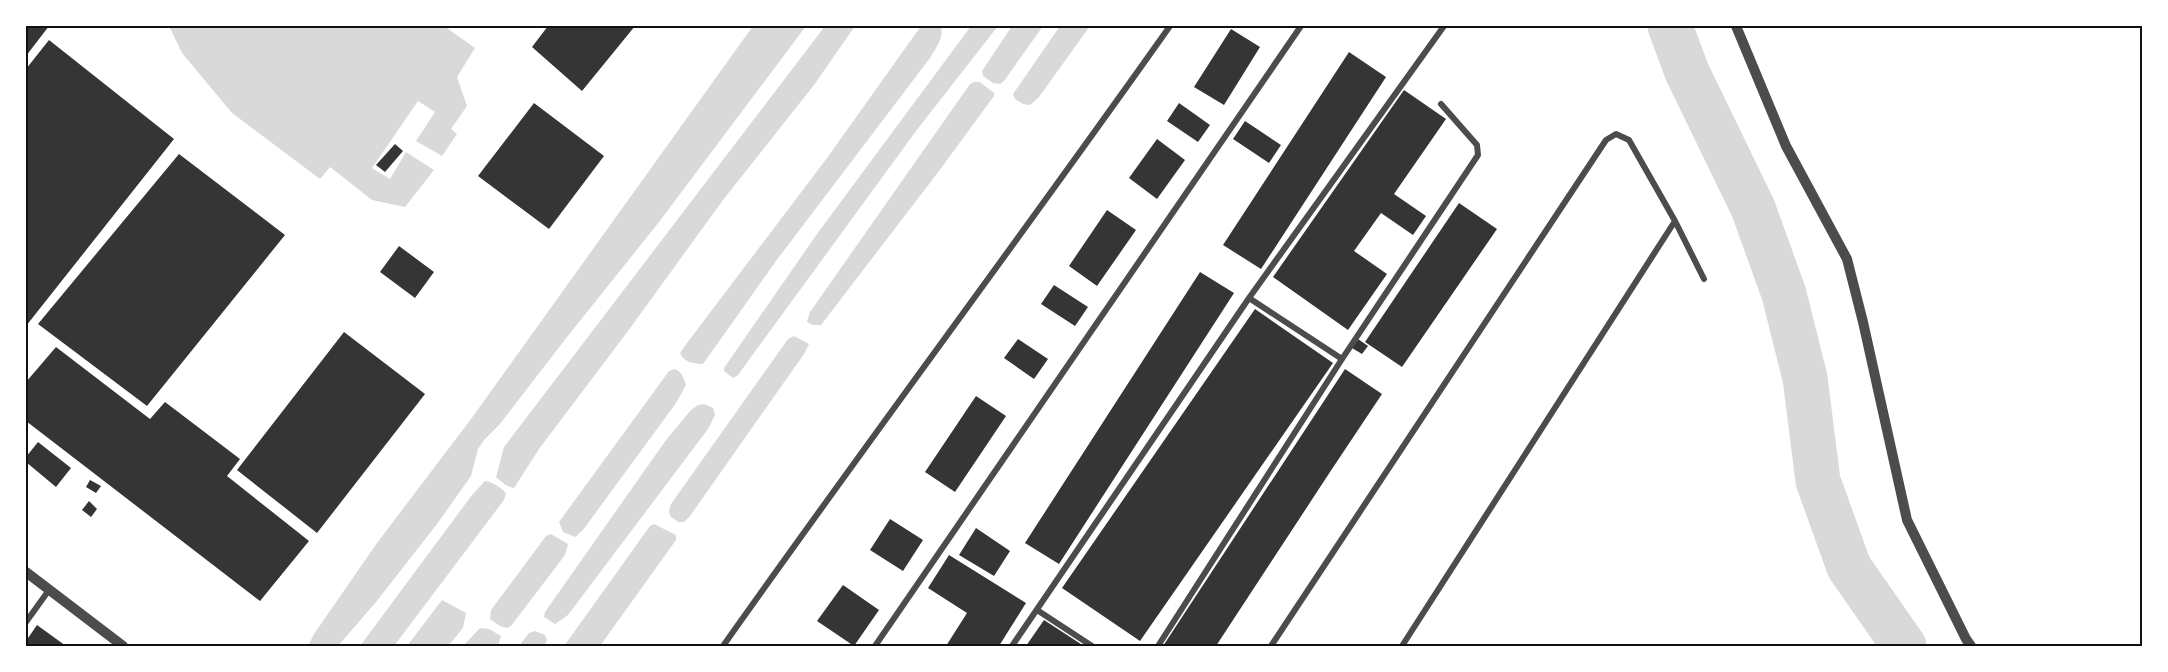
<svg xmlns="http://www.w3.org/2000/svg" width="2168" height="672" font-family="'Work Sans',sans-serif">
<style>
.water{fill:#d9d9d9}
.lines{fill:none;stroke-linecap:round;stroke-linejoin:round}
.river{stroke:#d9d9d9;stroke-width:45}
.building{fill:#353535}
.minor{stroke:#4c4c4c;stroke-width:6}
.tertiary{stroke:#4c4c4c;stroke-width:10}
.neatline{fill:none;stroke:#111;stroke-width:2}
</style>
<rect width="100%" height="100%" fill="#fff"/>
<!-- water -->
<path class="water" d="M169 26H444L475 48 457 77 467 106 451 129 457 134 442 156 416 141 435 112 418 101 372 168 390 179 406 152 434 170 405 207 372 200 330 167 320 179 232 113 182 53Z
M753 26H806L659 222 567 337 500 424 484 440 478 449 471 476 437 524 376 602 338 646H308L314 634 377 543 471 419Z
M825 26H855L814 85 723 200 628 331 539 449 514 488C507 487 500 481 496 477L504 447Z
M921 26H941C944 38 936 48 930 58L776 261 703 364C693 363 684 363 680 353L687 343 827 158Z
M971 26H998L916 131 738 375 733 378 724 371V368L817 234Z
M1012 26H1043L1004 81 1000 84 993 83 983 76 982 71Z
M1060 26H1090L1039 97 1030 105 1023 104 1015 99 1013 94Z
M974 82H980L994 93V96L936 175 821 325C816 325 811 326 807 321L810 312 970 84Z
M794 336 809 344 804 354 690 516 684 522H678L670 516 669 511 671 504 788 339Z
M675 369C682 372 684 378 686 385L676 403 583 530 575 537 563 532 559 522 669 371Z
M704 404 713 408 715 415 708 429 568 615 555 624 544 617 545 612 666 440 691 410 698 405Z
M485 481C493 482 500 487 506 493L504 500 394 646H360L472 495Z
M654 524 676 535V540L600 646H564L650 526Z
M551 534 568 544 565 555 511 626 507 628 500 626 490 619 491 610 546 536Z
M442 600 466 613 463 628 448 646H407Z
M480 628 489 629 501 636 498 646H463Z
M535 631 545 635 547 640 544 646H519L529 633Z"/>
<g class="lines">
<!-- river -->
<path class="river" d="M1670 26 1687 72 1753 208 1784 294 1805 378 1818 481 1849 567 1904 646"/>
</g>
<!-- building -->
<path class="building" d="M26 26H49L26 56Z
M548 26H635L582 91 532 47Z
M1231 29 1260 47 1224 105 1194 87Z
M49 40 174 139 26 326V69Z
M1349 52 1386 77 1261 269 1223 245Z
M1404 90 1446 119 1394 194 1426 216 1413 235 1381 213 1354 251 1387 274 1348 330 1273 277Z
M534 103 604 156 549 229 478 176Z
M1179 103 1210 125 1198 142 1167 121Z
M1245 121 1281 145 1269 163 1233 139Z
M1157 139 1185 160 1157 199 1129 178Z
M395 144 403 151 385 172 376 165Z
M179 154 285 235 147 406 38 324Z
M1459 203 1497 229 1402 367 1365 342Z
M1107 210 1136 230 1097 286 1069 266Z
M399 246 434 272 415 298 380 272Z
M1200 272 1234 293 1059 564 1025 543Z
M1054 285 1088 307 1075 326 1041 304Z
M1255 309 1333 363 1140 641 1062 588Z
M344 332 425 394 317 533 237 470Z
M1018 339 1048 359 1034 379 1004 358Z
M1358 339 1368 346 1362 354 1352 348Z
M56 347 150 419 165 402 240 459 227 476 309 541 260 601 26 421V382Z
M1345 369 1382 394 1330 472 1216 646H1163Z
M976 396 1006 416 955 492 925 472Z
M38 442 71 468 56 487 26 462V457Z
M90 480 101 486 96 493 86 487Z
M89 501 97 509 91 517 82 510Z
M890 519 923 540 903 571 870 550Z
M976 528 1010 551 994 576 959 555Z
M949 555 1026 603 999 646H946L967 613 928 588Z
M843 585 879 610 854 646 817 621Z
M1044 620 1084 646H1026Z
M37 625 66 646H26V641Z"/>
<g class="lines">
<!-- minor -->
<path class="minor" d="M1675 221 1704 279
M1249 298 1342 359
M1037 610 1092 646
M26 622 49 590
M723 646C870 438 1023 234 1170 26
M875 646 1301 26
M1012 646 1249 298 1444 26
M1158 646 1342 359 1478 155 1477 145 1441 104
M1271 646 1606 140 1616 134 1629 140 1675 221 1402 646"/>
<!-- tertiary -->
<path class="tertiary" d="M1736 26 1786 146 1847 259 1863 322 1907 520 1966 639 1971 646
M26 572 123 646"/>
</g>
<!-- border -->
<rect width="2168" height="672" fill="none" stroke="#ffffff" stroke-width="54"/>
<rect x="27" y="27" width="2114" height="618" class="neatline"/>
</svg>
